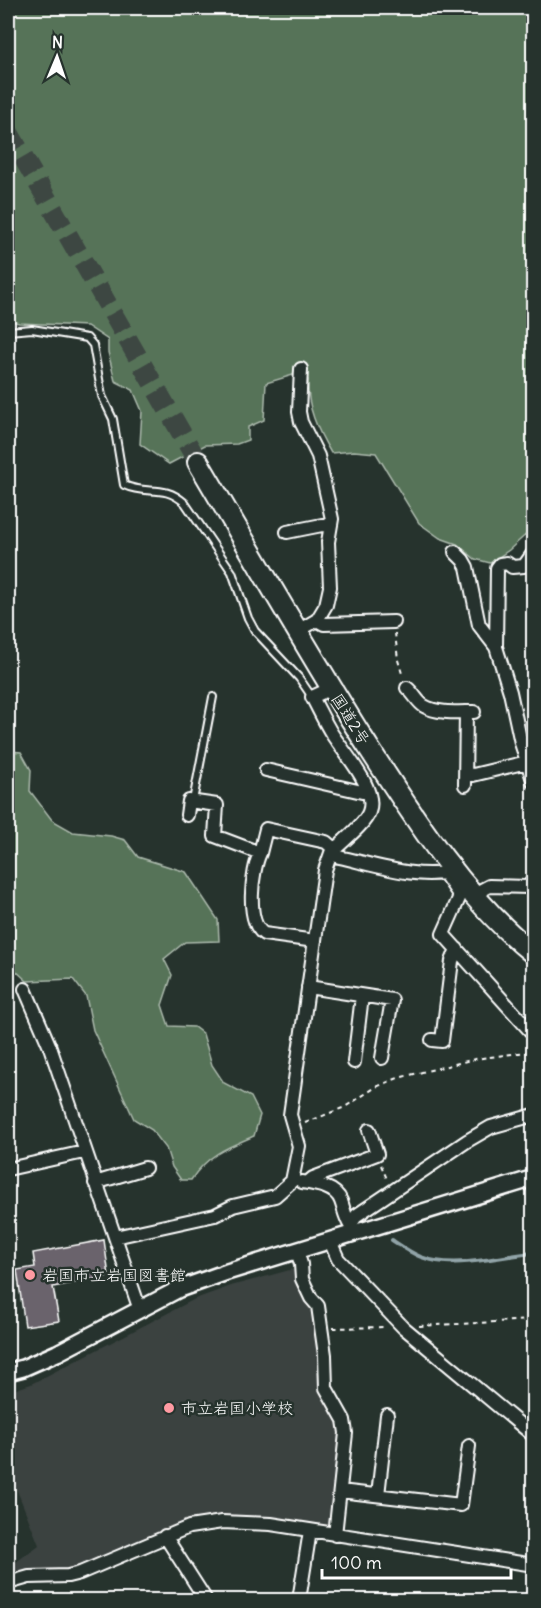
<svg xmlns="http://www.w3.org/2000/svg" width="541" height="1608" font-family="Delius,'Klee One',sans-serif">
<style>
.built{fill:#3b4240}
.green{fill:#577359;stroke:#abb9ac;stroke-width:1.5}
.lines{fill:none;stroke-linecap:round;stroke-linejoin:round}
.stream{stroke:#91a4a8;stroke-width:4}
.building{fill:#6b646c;stroke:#fff;stroke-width:1.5}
.trunk-tunnel{stroke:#3c4742;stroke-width:20;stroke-dasharray:20 10;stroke-linecap:butt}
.service-casing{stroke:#fff;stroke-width:10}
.minor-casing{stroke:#fff;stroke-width:16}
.tertiary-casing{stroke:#fff;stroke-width:20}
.trunk-casing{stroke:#fff;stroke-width:24}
.path{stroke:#fff;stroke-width:2;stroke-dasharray:4.5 4.5;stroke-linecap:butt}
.service{stroke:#26332d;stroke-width:6}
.minor{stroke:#26332d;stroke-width:12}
.tertiary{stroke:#26332d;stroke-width:15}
.trunk{stroke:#26332d;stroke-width:20}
.poi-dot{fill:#ff9aa2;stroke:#26332d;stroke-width:2}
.labels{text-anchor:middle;stroke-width:5;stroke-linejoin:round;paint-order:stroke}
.street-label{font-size:16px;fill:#fff;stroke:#26332d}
.poi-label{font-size:16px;fill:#fff;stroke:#26332d;text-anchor:start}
</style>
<rect width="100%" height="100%" fill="#26332d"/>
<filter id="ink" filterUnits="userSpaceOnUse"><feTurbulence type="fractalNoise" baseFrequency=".0167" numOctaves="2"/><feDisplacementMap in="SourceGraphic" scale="12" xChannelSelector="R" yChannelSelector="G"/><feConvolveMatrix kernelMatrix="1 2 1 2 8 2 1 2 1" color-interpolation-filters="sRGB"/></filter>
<g filter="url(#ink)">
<!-- built -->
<path class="built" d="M297 1268 298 1279 305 1302 313 1310 320 1368V1387L339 1424 342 1435 331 1527 200 1520 81 1569 14 1571 8 1568 39 1545 8 1468V1392L31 1384 195 1299 231 1286Z"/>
<!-- green -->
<path class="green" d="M8 8H533V506L531 530 509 550 490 563 475 559 457 544 440 538 419 523 376 453 354 451 331 453C317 429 307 408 308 380L296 374 266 383 264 420 248 427V440L237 444 205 445 169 464 140 444 142 411 133 390 115 381 108 352V340L87 326 19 323 8 320Z
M9 751 21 752 31 770 30 791 52 820 73 832 111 836 125 840 138 857 186 872 218 920 219 941 185 942 164 959 172 975 162 1005 169 1026 194 1027 203 1034 212 1065 224 1083 251 1097 260 1115 254 1136C228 1147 207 1155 191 1180H181L172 1167 166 1148 152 1130 134 1119 93 1030 86 996 73 979 27 981 14 969 8 970Z"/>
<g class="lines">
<!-- stream -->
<path class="stream" d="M392 1240C401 1246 411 1253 421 1257 456 1270 497 1256 534 1253"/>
</g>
<!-- building -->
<path class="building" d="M104 1240 109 1276 53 1287 59 1321 25 1326 17 1270 35 1267 33 1253Z"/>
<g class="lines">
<!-- trunk-tunnel -->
<path class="trunk-tunnel" d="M8 131 198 462"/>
<defs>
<path id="service" d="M8 331 32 329 87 338 93 345 102 396 113 419 124 485C147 496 163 483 185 503L232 572 248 618 255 631 299 678 312 697
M193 801 213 697"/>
<path id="minor" d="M287 532 322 525 330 527
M455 552 463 560 467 567 479 625 496 647 510 692 521 743
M317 620 324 624 394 622
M298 631 317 620 326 605 330 587 328 542 332 519 318 456 301 422 299 412 301 369
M496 647 497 568 500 564 507 563 512 567 524 566 534 552
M407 688C414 693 417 702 424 706 438 714 459 712 474 712
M534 739 521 743 534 783
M266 770 362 792H368
M466 774 473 775 527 762
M465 785 466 712
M187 815 189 801 217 805 215 836 260 853 266 829 326 842 334 849
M260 853C252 870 245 922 264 934L315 941
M331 853C341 842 364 826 369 812 378 789 344 753 332 734 325 723 319 710 312 697L332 688
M445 874 460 896 443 934 534 1035
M474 894 489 886 528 887 534 879
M308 987 392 1000 382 1058
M25 989 50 1047 140 1310
M432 1040 442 1041 452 961 457 949
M354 1062 362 996
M8 1169 84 1152
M302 1182C316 1184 336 1187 341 1201 344 1209 345 1217 350 1225
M95 1183 145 1168
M307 1183 313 1178 377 1154 369 1130
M352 1235 350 1225 357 1215 467 1141 491 1127 534 1115
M115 1237 215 1215 233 1206 275 1196 292 1181 299 1146 290 1115 325 870 331 853 339 857C372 864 423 882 454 870
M330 1241 338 1259 403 1327 534 1436
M297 1251 301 1264 302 1279 311 1298 318 1306 325 1355 326 1388 344 1420 346 1433 335 1535
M340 1491 461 1505 469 1446
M378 1495 387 1415
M165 1536 206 1600
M8 1583 29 1577 68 1576 80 1573 189 1527 222 1522 271 1524 534 1565
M299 1600 310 1531"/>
<path id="tertiary" d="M8 1372 23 1368 57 1353 179 1289 227 1272 534 1178"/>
<path id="trunk" d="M198 462C253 555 307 650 365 742 412 815 465 899 534 954"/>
</defs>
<!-- service casing -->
<use href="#service" class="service-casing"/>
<!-- minor casing -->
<use href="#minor" class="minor-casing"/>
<!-- tertiary casing -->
<use href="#tertiary" class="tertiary-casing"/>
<!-- trunk casing -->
<use href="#trunk" class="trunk-casing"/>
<!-- path -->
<path class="path" d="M395 633 398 660 403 677
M305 1123 345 1107 376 1087 398 1078 475 1059 534 1051
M381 1165 387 1179
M419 1326 534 1320
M333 1328 387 1327"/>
<!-- service -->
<use href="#service" class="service"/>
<!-- minor -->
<use href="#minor" class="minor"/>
<!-- tertiary -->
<use href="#tertiary" class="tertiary"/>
<!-- trunk -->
<use href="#trunk" class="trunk"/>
</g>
</g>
<!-- markers -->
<g class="poi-dot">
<circle cx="30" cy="1275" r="6"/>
<circle cx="169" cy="1408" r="6"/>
</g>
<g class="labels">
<!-- street labels -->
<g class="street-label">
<text transform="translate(351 719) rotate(58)" y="6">国道2号</text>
</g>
<!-- poi labels -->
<g class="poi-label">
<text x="42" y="1281">岩国市立岩国図書館</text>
<text x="181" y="1414">市立岩国小学校</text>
</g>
</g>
<!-- margin -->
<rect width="541" height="1608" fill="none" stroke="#26332d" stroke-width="30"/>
<rect x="15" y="15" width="511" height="1578" fill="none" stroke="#fff" stroke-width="2" filter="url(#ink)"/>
<!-- north arrow -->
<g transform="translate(57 57) rotate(2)" stroke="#26332d" stroke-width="4.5" paint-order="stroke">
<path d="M0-4.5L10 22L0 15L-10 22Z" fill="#ffffff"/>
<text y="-9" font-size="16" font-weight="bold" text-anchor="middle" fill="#ffffff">N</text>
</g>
<!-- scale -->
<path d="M322 1569v9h189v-9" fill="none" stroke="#ffffff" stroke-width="3"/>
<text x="331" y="1569" font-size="18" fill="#ffffff" stroke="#26332d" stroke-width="4.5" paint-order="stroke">100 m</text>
</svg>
